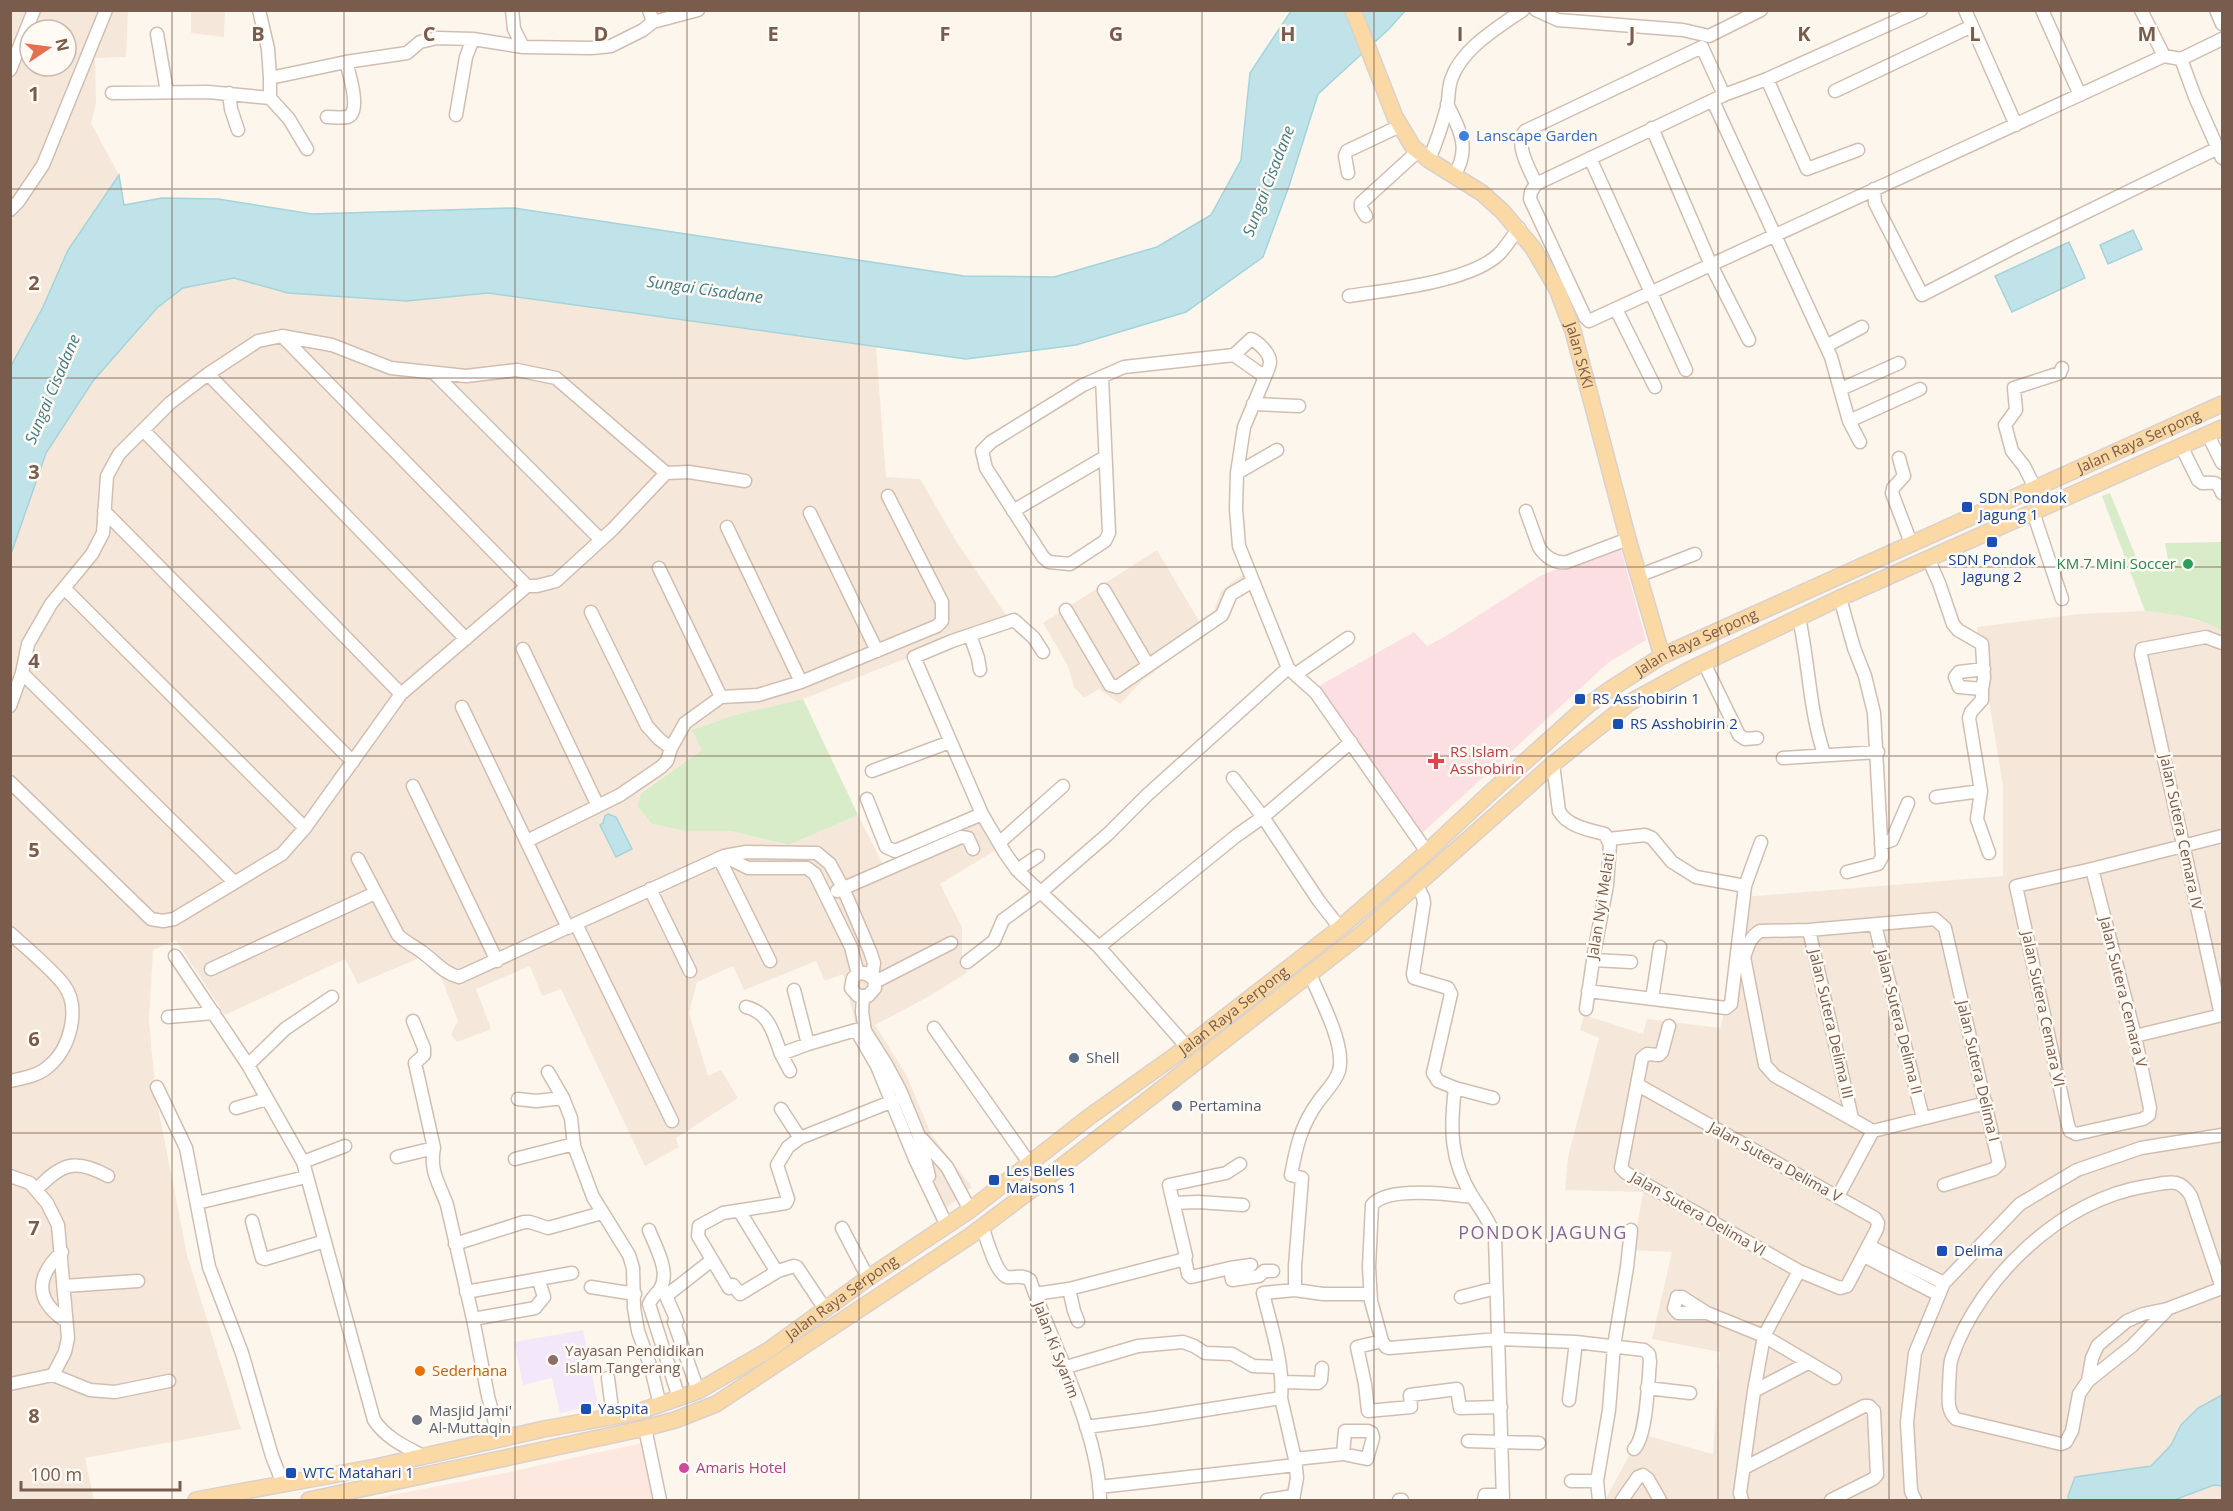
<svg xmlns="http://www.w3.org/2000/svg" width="2233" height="1511" font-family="'Open Sans',sans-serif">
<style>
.residential{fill:#f5e8da;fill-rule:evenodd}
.commercial{fill:#fde8e0}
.education{fill:#f3e8fa}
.medical{fill:#fbdfe3}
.green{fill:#d8ecc9}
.water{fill:#bfe3e8;stroke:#a5d3da;stroke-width:1.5}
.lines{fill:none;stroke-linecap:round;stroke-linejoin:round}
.minor-casing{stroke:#d1beb0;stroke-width:15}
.major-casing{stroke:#dad1cd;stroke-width:18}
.minor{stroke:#fff;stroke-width:12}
.major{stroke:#fbd9a5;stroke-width:15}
.grid{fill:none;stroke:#7a5c4d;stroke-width:1.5;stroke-opacity:0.55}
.shop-dot{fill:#3f7fe0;stroke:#fffaf3;stroke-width:2}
.transit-dot{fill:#1a4fb4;stroke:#fffaf3;stroke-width:2}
.leisure-dot{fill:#2e9e5b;stroke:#fffaf3;stroke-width:2}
.health-dot{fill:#e0444e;stroke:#fffaf3;stroke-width:2}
.service-dot{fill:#5c6f8a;stroke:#fffaf3;stroke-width:2}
.education-dot{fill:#8d6e63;stroke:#fffaf3;stroke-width:2}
.food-dot{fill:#e8710a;stroke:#fffaf3;stroke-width:2}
.worship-dot{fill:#6b7280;stroke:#fffaf3;stroke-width:2}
.hotel-dot{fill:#d1479c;stroke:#fffaf3;stroke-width:2}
.labels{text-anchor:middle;stroke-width:5;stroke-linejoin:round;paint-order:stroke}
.shop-label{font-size:15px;fill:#366cbe;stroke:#fffaf3;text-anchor:start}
.street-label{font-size:15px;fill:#7a5c4d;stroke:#fffaf3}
.transit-label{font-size:15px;fill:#164399;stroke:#fffaf3;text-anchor:start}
.leisure-label{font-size:15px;fill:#27864d;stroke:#fffaf3;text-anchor:end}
.health-label{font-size:15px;fill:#be3a42;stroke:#fffaf3;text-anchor:start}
.service-label{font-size:15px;fill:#4e5e75;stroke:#fffaf3;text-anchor:start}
.education-label{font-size:15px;fill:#785e54;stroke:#fffaf3;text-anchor:start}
.food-label{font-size:15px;fill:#c56008;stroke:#fffaf3;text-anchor:start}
.worship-label{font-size:15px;fill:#5b616d;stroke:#fffaf3;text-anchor:start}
.hotel-label{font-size:15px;fill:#b23c85;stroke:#fffaf3;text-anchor:start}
.water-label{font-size:16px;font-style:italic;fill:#437c86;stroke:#fffaf3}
.quarter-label{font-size:18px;letter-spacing:1.5px;fill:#846695;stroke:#fffaf3}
.grid-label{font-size:20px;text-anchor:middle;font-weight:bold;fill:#7a5c4d;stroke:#fffaf3;stroke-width:5;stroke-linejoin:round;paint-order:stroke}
</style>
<rect width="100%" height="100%" fill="#fdf6ec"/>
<!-- residential -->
<path class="residential" d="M11 11H128L126 57 95 58 96 103 91 123 119 175 68 250 43 307 11 366ZM30 30H66V66H30Z
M191 11H225L224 37 191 33Z
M234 278 288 293 407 301 488 293 876 347 886 477 920 479 955 539 1008 618 803 699 734 715 692 730 702 750 641 792 637 806 652 824 685 831H731L789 845 858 815 884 866 978 819 996 850 940 884 962 927V958L967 973 926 998 875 1025 906 1074 931 1134 972 1187 945 1209 856 1025 843 974 825 981 816 961 744 990 733 966 697 982 689 1013 708 1076 721 1070 738 1098 676 1138 679 1147 645 1166 561 989 542 996 530 966 476 989 491 1029 457 1042 451 1034 458 1021 435 961 424 956 358 984 345 959 225 1015 176 940 153 950 149 1021 156 1097 187 1255 241 1429 85 1458 94 1500H11V554L46 453 93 381 157 308 183 288Z
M1157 550 1199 621 1214 611 1221 591 1243 574 1249 592 1234 601 1227 616 1141 682 1120 704 1099 689 1084 698 1074 687 1068 666 1043 623Z
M2145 611 2174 614 2214 625 2222 631V1500H1605L1641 1434 1713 1454 1720 1352 1652 1339 1672 1252 1633 1250 1643 1192 1565 1190 1568 1157 1599 1038 1580 1030 1584 1015 1643 1034 1647 1019 1721 1028 1743 897 2003 876V786L1977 627 2079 614Z"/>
<!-- commercial -->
<path class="commercial" d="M642 1443 653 1500H367L500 1474Z"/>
<!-- education -->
<path class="education" d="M583 1330 598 1405 560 1413 552 1378 523 1385 514 1342Z"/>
<!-- medical -->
<path class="medical" d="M1619 543 1646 640 1609 662 1420 835 1319 686 1414 632 1427 646 1446 636 1540 576Z"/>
<!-- green -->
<path class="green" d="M2110 493 2140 567 2168 560 2165 543 2222 542V631C2200 617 2171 614 2145 611L2102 496Z
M803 699 858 815 789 845 731 831H685L652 824 637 806 641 793 702 750 692 730 734 715Z"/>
<!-- water -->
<path class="water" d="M1291 11H1405L1389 29 1318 94 1289 186 1263 257 1186 312 1076 345 966 359 488 293 407 301 288 293 234 278 183 288 157 308 93 381 46 453 11 554V366L43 307 68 250 119 175 124 205 162 198 218 199 312 214 514 208 964 276 1054 277 1157 247 1211 215 1241 160 1250 73Z
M2133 230 2142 249 2108 264 2100 245Z
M2069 242 2085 278 2012 312 1995 276Z
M608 814 616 817 632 849 616 857 600 825 603 823 605 816Z
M2222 1395V1486L2214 1485 2174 1500H2069L2068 1496 2075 1477 2151 1466 2171 1445 2181 1425 2198 1408Z"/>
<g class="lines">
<defs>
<path id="minor" d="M259 10 268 49 270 78
M512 10 514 29 523 47
M1536 10 1558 20 1683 30 1709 36 1761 10
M1965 10 2016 125
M2042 10 2080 95
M2141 10 2164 56
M2216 10 2222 24
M653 22 698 10
M157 34 167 92
M2181 59 2195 97 2222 158
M10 70 34 10
M1767 79 1807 169 1858 150
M1835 91 1972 26
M112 93 208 92 270 98V78L346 62 407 53 420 42 437 38 473 39 523 47 592 48 611 46 643 30 653 22 649 10
M229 93 231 109 238 130
M1724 95 1702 47 1525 131C1514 144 1530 170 1536 184L1724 95 1767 79 1921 10
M270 98 289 119 307 149
M1713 101 1831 357 1849 421 1860 442
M1447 104C1460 129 1471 150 1454 175
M456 115 466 57 473 39
M327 117C333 117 341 118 347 117 362 113 349 73 346 62
M1652 128 1711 265 1749 340
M1590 158 1686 370
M1429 160C1436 143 1442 126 1447 107 1449 99 1448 89 1451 80 1461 49 1497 28 1523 10
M1348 173 1345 156 1347 151 1400 126
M1536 184 1531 192 1530 199 1585 317 1589 321 2164 56 2181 59 2222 39
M1874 189 1875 203 1922 295 2017 246 2222 146
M10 210 18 202 43 165 106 10
M1366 216 1361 208V203L1417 152
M1349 296C1388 290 1470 282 1499 254 1506 247 1512 237 1519 228
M1616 309 1655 387
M282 336 527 586
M1826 346 1862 327
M1234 355 1251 339C1258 342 1270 353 1270 362 1270 366 1267 372 1265 377
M434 373 601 540
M208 374 466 639
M1102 377 1109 533 1105 541 1070 564 1049 562 1043 557 986 468 982 451 991 442 1083 385 1124 367 1234 355 1265 377 1244 427 1237 473 1236 509 1239 546 1288 668 1316 693 1427 852
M1841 389 1899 363
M1253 404 1299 406
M1849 421 1920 389
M143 430 401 694
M2208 435 2222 463
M2181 446 2198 480 2202 483C2215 483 2216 480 2222 493
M1899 458 1904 476 1893 488 1892 493 1911 543
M666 473 689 472 745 481
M1237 473 1277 450
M2035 488 2024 466 2012 451 2005 425 2016 410 2014 388 2060 373 2062 368
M104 511 353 762
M1013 511 1105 457
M1526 511 1539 547C1545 557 1556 564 1567 562L1628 539
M2033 512 2062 599
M810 513 877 651
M727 527 801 682
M1928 558 1939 583 1953 624 1958 630 1982 644 1984 678 1982 689 1959 687 1955 677 1959 672 1984 669
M659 568 721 697
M1638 576 1695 554
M65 589 305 828
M1104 590 1148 665
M1840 598 1854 648 1865 676 1874 713 1882 857 1878 864 1847 872
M1066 610 1110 685 1117 687 1222 615 1231 594 1253 581
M591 612 647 726 659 739 671 748
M1799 618C1809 663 1809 709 1824 754
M970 635 978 658 980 670
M523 649 598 806
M1043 652 1034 638 1014 620 952 641 914 657 982 814 1005 853 1017 870 1099 947 1187 1047
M1704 663 1739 735 1745 739 1757 738
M22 673 234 882
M1296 674 1348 638
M1982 689V700L1971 712 1969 718 1981 791 1977 819 1989 853
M10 706 22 673 28 644 51 604 92 554 103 533 107 476 119 454 170 403 208 374 258 341 282 336 332 345 391 368 466 376 517 370 556 378 666 473 613 529 556 581 537 586H527L401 694 305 828 282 854 174 919 163 921 151 919 10 782
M462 707 568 928
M1783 758 1878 752
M1553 764 1559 811C1567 826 1589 830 1605 834L1610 845 1607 885 1594 953 1586 1009
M872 771 950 742
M413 786 497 961
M1936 797 1981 791
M867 799 886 847 895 851 982 814
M1609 839 1645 835 1652 838 1672 862 1696 877 1745 886
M527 841 620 795 661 767 667 761 671 748 685 723 721 697 758 695 801 682 937 626 942 621V602L888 496
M999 843 1063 786
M1881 844 1892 840 1908 803
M724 856 748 868H807L815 874 851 947 858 974 853 978 851 988 858 996H868L875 988 874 979 865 973 858 974
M719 858 770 961
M358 859 398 935C405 942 414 946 422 952 436 962 442 972 459 977L724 856 746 852 817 853 830 864 843 888 870 951 874 963 872 976
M2092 869 2135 1036 2150 1108 2149 1115 2143 1119 2076 1134 2070 1131 2068 1125 2016 886 2092 869 2222 836
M1017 870 1038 856
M1417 886 1423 897 1424 903 1413 974 1414 978 1448 988 1451 994 1433 1073 1438 1081 1455 1088C1450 1129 1450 1160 1472 1196 1481 1210 1490 1221 1495 1237L1503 1500
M650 889 690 971
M837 891 961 837 968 838 973 849
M576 924 672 1121
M1875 925 1923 1118
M1340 928 1319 901 1263 817 1351 742
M1809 930 1852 1118
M10 933C26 948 51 968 64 985 81 1008 70 1049 49 1066 38 1076 24 1078 10 1081
M1099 947 1236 836 1263 817 1233 778
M175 956 248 1065 303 1162 374 1420C386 1438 404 1446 423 1456
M1593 960 1631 962
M967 962 994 941 1003 920 1041 892 1108 834 1146 796 1288 668
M211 969 375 893
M875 982 951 943
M794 990 808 1044
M1588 991 1726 1008 1731 1004 1745 886 1761 842
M863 998 862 1012 865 1031 886 1064 900 1090 919 1136 929 1176
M1652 999 1660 947
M746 1007C770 1013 773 1033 781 1054L808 1044 856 1030 877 1066 915 1159 947 1226
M2221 1015 2141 655 2142 649 2206 637 2222 643
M168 1017 214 1013
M413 1021 424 1048V1055L415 1063 434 1148C429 1171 440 1185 447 1205L473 1319 488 1396 499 1439
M934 1028 1030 1164
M2135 1036 2222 1015
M781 1054 790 1071
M248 1065 285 1029 332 997
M548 1072 563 1098 571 1118 574 1146 593 1197 629 1255 633 1268 634 1308 638 1331 651 1368 660 1405
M1638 1085 1875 1218 1878 1223 1877 1229 1847 1286 1840 1288 1799 1271 1626 1173 1621 1168 1642 1058 1647 1054 1659 1055 1662 1052 1669 1026
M157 1087 186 1148 209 1267 242 1353 272 1456 283 1484
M1455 1088 1493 1098
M518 1099 536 1101 563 1098
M236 1108 267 1099
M781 1109 800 1138
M1873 1131 1775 1076 1765 1065 1744 957C1748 946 1750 937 1760 931L1809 930 1935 919 1945 928 1999 1164 1994 1169 1944 1185
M922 1139 947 1167 970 1210
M397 1157 434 1148
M515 1159 574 1144
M303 1162 345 1146
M10 1176 30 1183 47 1203 58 1225 68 1338 65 1352 53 1375 10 1384
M36 1190C62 1163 75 1158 108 1176
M1838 1196 1873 1131 1986 1103
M1473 1197C1450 1194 1387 1186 1372 1205L1369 1267 1371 1301 1382 1341 1386 1347 1389 1348 1498 1339 1576 1342 1644 1350 1649 1354 1650 1362C1648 1381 1647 1436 1634 1449
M197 1203 306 1177
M1173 1203 1198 1202 1243 1205
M740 1212 775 1269 778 1271 794 1266 797 1267 825 1309
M252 1221 262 1258 265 1259 325 1241
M982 1226C986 1237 996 1274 1007 1277 1015 1278 1022 1274 1030 1280 1053 1346 1099 1431 1100 1500
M842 1228 868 1278
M649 1230C655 1246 671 1272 660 1289 656 1295 652 1297 649 1304L679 1398
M455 1244 524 1222H530L548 1228 602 1213
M1869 1246 1944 1283
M62 1252C35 1277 35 1301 66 1321
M1864 1256 1939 1295
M1185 1259 1188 1274 1191 1277 1230 1268
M1251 1265 1230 1268 1232 1280 1259 1276 1264 1271H1273
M778 1271 740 1294 733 1285 729 1288 698 1236 699 1226 723 1213 786 1203 788 1199 777 1165 788 1147 800 1138 893 1101
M64 1286 138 1281
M591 1287 635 1294
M2222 1288 2191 1196C2179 1176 2167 1183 2147 1186 2062 1199 1980 1277 1952 1357 1949 1365 1950 1376 1949 1385 1949 1397 1946 1410 1956 1419L2061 1444 2066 1442 2072 1431 2079 1394 2088 1381 2092 1358 2098 1345 2127 1321 2143 1314 2167 1309 2222 1288
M1069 1289 1074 1311 1078 1321
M1295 1290 1323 1294H1370
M466 1292 572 1273
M1035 1294 1069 1289 1185 1259 1186 1256 1169 1185 1226 1173 1240 1164
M1461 1297 1496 1288
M1707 1313H1678L1674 1308 1677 1297H1682L1707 1313 1764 1336 1835 1378
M473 1319 535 1308 544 1297 539 1281
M1382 1341 1357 1347 1365 1384 1368 1411 1411 1407 1410 1395 1457 1389 1460 1408 1501 1407
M1063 1368 1138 1346 1183 1342 1194 1346 1205 1353 1232 1354 1253 1366 1280 1367
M53 1375 90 1390 115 1392 169 1381
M608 1378 613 1417
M2088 1381 2132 1346 2167 1310
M1283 1382 1318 1383 1321 1380 1322 1368
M1647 1388 1690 1393
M698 1391 674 1322 677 1321 666 1296 712 1260
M1754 1391 1808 1363
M1281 1398C1284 1363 1271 1327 1263 1293L1295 1290V1266L1302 1178 1291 1175C1296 1148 1301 1125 1318 1102 1325 1092 1335 1083 1339 1071 1346 1045 1320 999 1310 974
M1569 1400 1576 1342
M1086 1427 1148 1419 1281 1398 1295 1459 1297 1478 1293 1500
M645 1428 660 1500
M1468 1441 1539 1443
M1295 1459 1343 1454 1345 1431H1368L1372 1433 1373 1438 1367 1459 1343 1454
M1744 1468 1864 1406H1869L1874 1411 1877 1475 1873 1479 1831 1500
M1571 1481H1597
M1099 1487 1296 1465
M1267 1500 1293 1496
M1399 1500H1402
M1484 1500 1485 1495H1503
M1599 1500 1597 1481 1609 1410 1614 1346 1627 1267 1631 1230
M1622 1500 1638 1477 1643 1475 1648 1479 1660 1500
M1742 1500 1740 1493 1754 1391 1764 1336 1799 1271
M1915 1500 1911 1491 1907 1422 1915 1353 1944 1283 2020 1204 2077 1170 2141 1148 2222 1135"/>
<g id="major">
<path id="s1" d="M1353 10 1395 117 1413 147 1429 160 1482 193 1503 212 1533 248 1557 289 1573 331 1628 539 1662 656"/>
<path id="s2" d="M196 1500 376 1467 544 1429 638 1412 698 1391 769 1350 868 1278 970 1210 1089 1117 1187 1047 1340 928 1427 852 1490 793 1588 705 1612 688 1662 656 2222 404"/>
<path d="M309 1500 645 1428 675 1420 716 1404 970 1236 1039 1184 1360 935 1553 764 1629 703 1691 669 1840 598 2222 428"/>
</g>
</defs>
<!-- minor casing -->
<use href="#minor" class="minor-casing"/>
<!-- major casing -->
<use href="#major" class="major-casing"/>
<!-- minor -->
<use href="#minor" class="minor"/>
<!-- major -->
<use href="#major" class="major"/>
</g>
<!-- grid -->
<path class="grid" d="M172 10V1500M344 10V1500M515 10V1500M687 10V1500M859 10V1500M1031 10V1500M1202 10V1500M1374 10V1500M1546 10V1500M1718 10V1500M1889 10V1500M2061 10V1500M10 189H2222M10 378H2222M10 567H2222M10 756H2222M10 944H2222M10 1133H2222M10 1322H2222"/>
<!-- markers -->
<circle class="shop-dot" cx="1464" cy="136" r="6"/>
<g class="transit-dot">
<rect x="1961" y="501" width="12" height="12" rx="3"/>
<rect x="1986" y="536" width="12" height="12" rx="3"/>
<rect x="1574" y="693" width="12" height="12" rx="3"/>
<rect x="1612" y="718" width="12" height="12" rx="3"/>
<rect x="988" y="1174" width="12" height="12" rx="3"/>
<rect x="1936" y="1245" width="12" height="12" rx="3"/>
<rect x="580" y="1403" width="12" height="12" rx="3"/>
<rect x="285" y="1467" width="12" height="12" rx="3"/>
</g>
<circle class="leisure-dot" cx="2188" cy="564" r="6"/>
<path class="health-dot" d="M1433 752h6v6h6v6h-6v6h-6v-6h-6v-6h6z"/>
<g class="service-dot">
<circle cx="1074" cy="1058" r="6"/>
<circle cx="1177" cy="1106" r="6"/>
</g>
<circle class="education-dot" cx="553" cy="1360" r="6"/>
<circle class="food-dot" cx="420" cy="1371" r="6"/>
<circle class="worship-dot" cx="417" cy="1420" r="6"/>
<circle class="hotel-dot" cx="684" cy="1468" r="6"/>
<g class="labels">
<!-- shop labels -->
<g class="shop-label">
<text x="1476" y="141">Lanscape Garden</text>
</g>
<!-- street labels -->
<g class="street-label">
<text dy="5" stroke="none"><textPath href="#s1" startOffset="426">Jalan SKKI</textPath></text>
<text dy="5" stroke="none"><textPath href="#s2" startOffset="2252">Jalan Raya Serpong</textPath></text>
<text dy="5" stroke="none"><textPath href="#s2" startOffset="1766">Jalan Raya Serpong</textPath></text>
<text transform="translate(2181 832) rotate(78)" y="5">Jalan Sutera Cemara IV</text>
<text transform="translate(1601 906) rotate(-81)" y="5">Jalan Nyi Melati</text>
<text transform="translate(2123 992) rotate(76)" y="5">Jalan Sutera Cemara V</text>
<text transform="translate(2043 1009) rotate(78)" y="5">Jalan Sutera Cemara VI</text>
<text dy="5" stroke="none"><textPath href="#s2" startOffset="1172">Jalan Raya Serpong</textPath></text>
<text transform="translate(1899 1022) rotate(76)" y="5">Jalan Sutera Delima II</text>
<text transform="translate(1831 1024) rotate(77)" y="5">Jalan Sutera Delima III</text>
<text transform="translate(1978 1071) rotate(77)" y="5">Jalan Sutera Delima I</text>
<text transform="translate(1775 1162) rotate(29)" y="5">Jalan Sutera Delima V</text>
<text transform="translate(1698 1214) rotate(30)" y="5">Jalan Sutera Delima VI</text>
<text dy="5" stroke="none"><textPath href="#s2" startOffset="686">Jalan Raya Serpong</textPath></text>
<text transform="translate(1056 1350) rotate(69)" y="5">Jalan Ki Syarim</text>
</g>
<!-- transit labels -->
<g class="transit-label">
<text x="1979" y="503">SDN Pondok<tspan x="1979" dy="17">Jagung 1</tspan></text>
<text x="1992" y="565" text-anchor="middle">SDN Pondok<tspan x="1992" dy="17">Jagung 2</tspan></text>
<text x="1592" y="704">RS Asshobirin 1</text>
<text x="1630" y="729">RS Asshobirin 2</text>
<text x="1006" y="1176">Les Belles<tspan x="1006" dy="17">Maisons 1</tspan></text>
<text x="1954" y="1256">Delima</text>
<text x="598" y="1414">Yaspita</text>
<text x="303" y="1478">WTC Matahari 1</text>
</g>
<!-- leisure labels -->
<g class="leisure-label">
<text x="2176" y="569">KM 7 Mini Soccer</text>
</g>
<!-- health labels -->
<g class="health-label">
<text x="1450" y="757">RS Islam<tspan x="1450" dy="17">Asshobirin</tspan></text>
</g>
<!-- service labels -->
<g class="service-label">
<text x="1086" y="1063">Shell</text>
<text x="1189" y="1111">Pertamina</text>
</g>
<!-- education labels -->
<g class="education-label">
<text x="565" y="1356">Yayasan Pendidikan<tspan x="565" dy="17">Islam Tangerang</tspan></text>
</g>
<!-- food labels -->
<g class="food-label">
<text x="432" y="1376">Sederhana</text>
</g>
<!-- worship labels -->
<g class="worship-label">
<text x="429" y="1416">Masjid Jami'<tspan x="429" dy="17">Al-Muttaqin</tspan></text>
</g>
<!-- hotel labels -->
<g class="hotel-label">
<text x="696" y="1473">Amaris Hotel</text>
</g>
<!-- water labels -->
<g class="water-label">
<text transform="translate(1268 181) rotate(-69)" y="6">Sungai Cisadane</text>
<text transform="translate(705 289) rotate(8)" y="6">Sungai Cisadane</text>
<text transform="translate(52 389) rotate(-67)" y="6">Sungai Cisadane</text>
</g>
<!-- quarter labels -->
<g class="quarter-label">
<text x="1543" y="1239">PONDOK JAGUNG</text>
</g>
</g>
<g class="grid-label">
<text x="258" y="41">B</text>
<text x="429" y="41">C</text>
<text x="601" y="41">D</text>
<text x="773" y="41">E</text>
<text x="945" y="41">F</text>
<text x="1116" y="41">G</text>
<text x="1288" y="41">H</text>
<text x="1460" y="41">I</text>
<text x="1632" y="41">J</text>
<text x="1804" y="41">K</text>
<text x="1975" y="41">L</text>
<text x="2147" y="41">M</text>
<text x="34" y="101">1</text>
<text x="34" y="290">2</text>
<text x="34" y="479">3</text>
<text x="34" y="668">4</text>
<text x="34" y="857">5</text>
<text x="34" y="1046">6</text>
<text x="34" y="1235">7</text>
<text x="34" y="1423">8</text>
</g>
<!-- border -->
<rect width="2233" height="1511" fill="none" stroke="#7a5c4d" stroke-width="24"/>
<!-- north arrow -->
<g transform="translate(48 48) rotate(77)"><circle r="28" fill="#fffaf3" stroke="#cabbb1" stroke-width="1.5"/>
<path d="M0-4.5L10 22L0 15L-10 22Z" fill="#e76f51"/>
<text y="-9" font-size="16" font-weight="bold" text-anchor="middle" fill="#7a5c4d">N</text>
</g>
<!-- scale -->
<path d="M21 1481v9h159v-9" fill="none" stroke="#7a5c4d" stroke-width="3"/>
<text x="30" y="1481" font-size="18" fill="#7a5c4d" stroke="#fffaf3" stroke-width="4.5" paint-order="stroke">100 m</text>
</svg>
